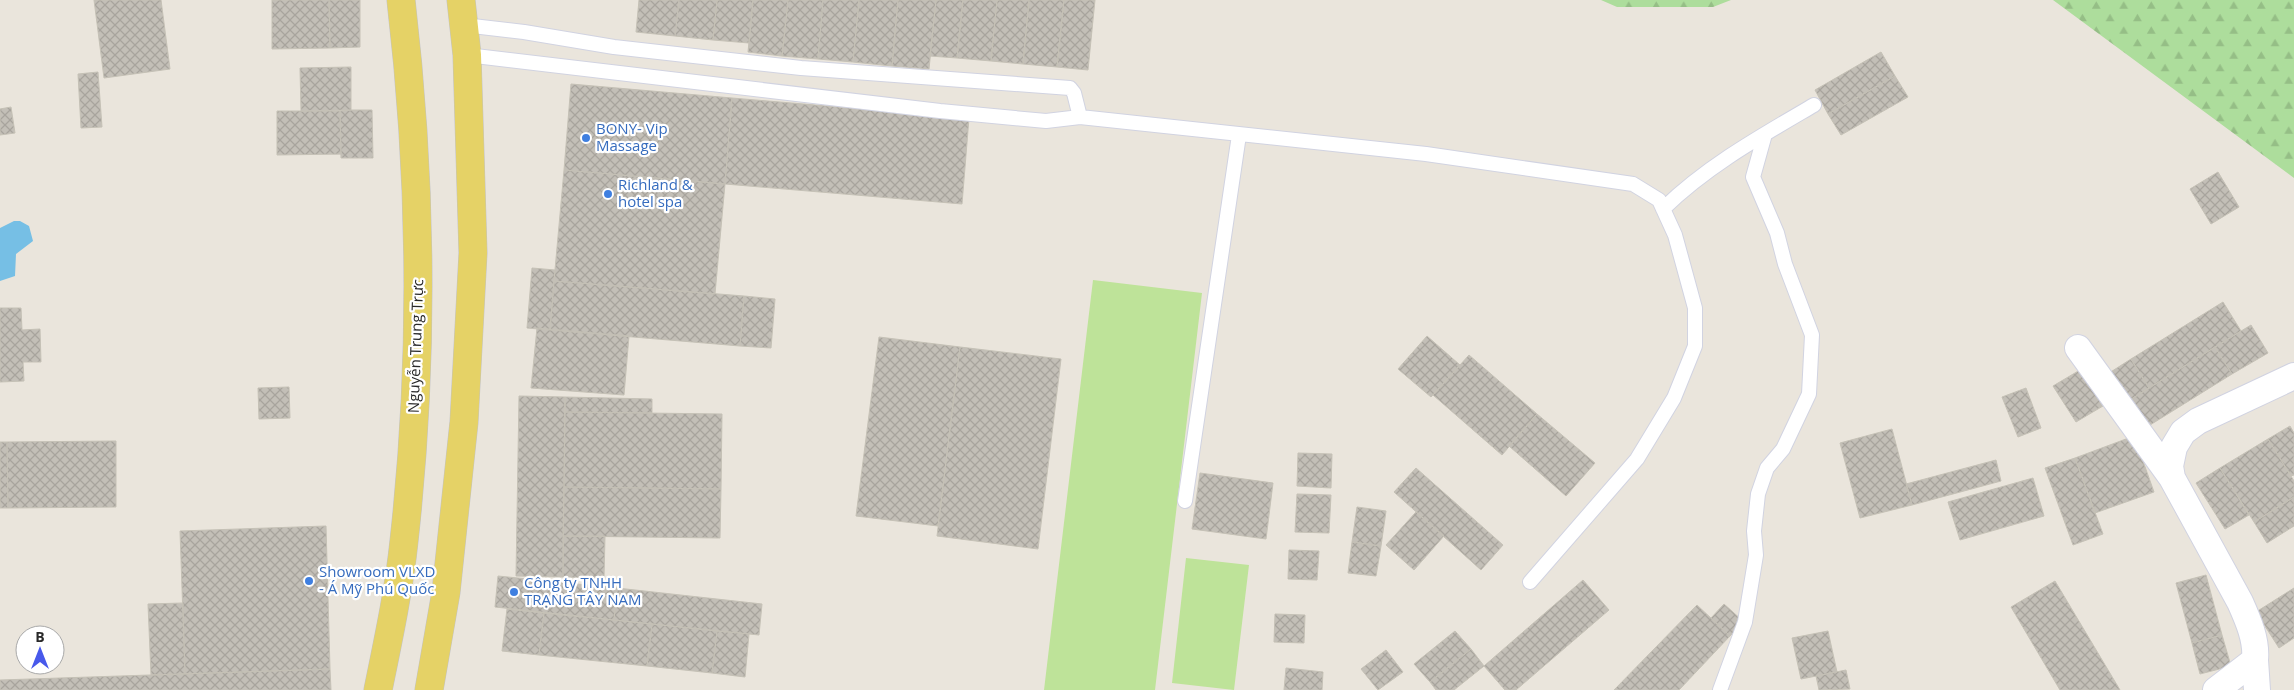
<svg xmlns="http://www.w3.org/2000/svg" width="2294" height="690" font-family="'Open Sans',sans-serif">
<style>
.forest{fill:url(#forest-firs)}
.pitch{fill:#bee399}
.water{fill:#76bfe5}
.building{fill:url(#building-cross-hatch);stroke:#c5c1b6}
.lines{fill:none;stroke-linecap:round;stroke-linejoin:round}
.service-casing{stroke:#d1d3e1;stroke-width:16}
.minor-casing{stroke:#d1d3e1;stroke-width:28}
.primary-casing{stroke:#c3c3c3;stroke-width:29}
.service{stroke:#fff;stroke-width:14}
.minor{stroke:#fff;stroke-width:26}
.primary{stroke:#e5d266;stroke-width:28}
.shop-dot{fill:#3f7fe0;stroke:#fff;stroke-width:2}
.labels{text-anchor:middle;stroke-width:4.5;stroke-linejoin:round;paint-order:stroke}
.shop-label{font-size:15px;fill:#366cbe;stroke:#fff;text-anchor:start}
.street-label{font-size:15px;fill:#292929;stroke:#fff}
</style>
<defs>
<pattern id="forest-firs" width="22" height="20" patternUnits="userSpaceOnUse" patternTransform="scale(1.25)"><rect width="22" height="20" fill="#addd9c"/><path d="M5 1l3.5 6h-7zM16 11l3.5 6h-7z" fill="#95be86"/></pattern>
<pattern id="building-cross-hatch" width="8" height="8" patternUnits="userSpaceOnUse" patternTransform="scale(1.25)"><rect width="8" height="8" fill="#c3bfb7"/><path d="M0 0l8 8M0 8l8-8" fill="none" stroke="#a8a49d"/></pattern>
</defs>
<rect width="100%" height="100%" fill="#eae5dc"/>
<!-- forest -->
<path class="forest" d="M1601 0H1731L1713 7H1617Z
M2053 0H2294V178Z"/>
<!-- pitch -->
<path class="pitch" d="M1093 280 1202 293 1155 690H1044Z
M1186 558 1249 565 1234 690 1172 683Z"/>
<!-- water -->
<path class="water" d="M14 221H20L29 226 33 241 16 254 15 276 0 281V228Z"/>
<!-- building -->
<path class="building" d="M94 0H161L170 69 104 78Z
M272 0H329L330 48 272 49Z
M329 0H360V47L330 48Z
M639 0H679L675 36 636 32Z
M679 0H717L713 40 675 36Z
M717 0H753L749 43 713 40Z
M753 0H788L782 56 748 52Z
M788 0H823L818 59 782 56Z
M823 0H859L853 62 818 59Z
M859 0H898L892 66 853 62Z
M898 0H936L929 69 892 66Z
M936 0H963L957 58 930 56Z
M963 0H997L991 61 957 58Z
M997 0H1029L1023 64 991 61Z
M1029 0H1064L1057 67 1023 64Z
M1064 0H1095L1088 70 1057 67Z
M1881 52 1895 76 1828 114 1815 90Z
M351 67V110L301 111 300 68Z
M98 72 102 127 81 128 78 74Z
M1895 76 1908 97 1841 135 1828 114Z
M571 84 732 98 725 184 564 170Z
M732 98 969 118 962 204 725 184Z
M11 107 15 133 0 135V109Z
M351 110H372L373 158H341L340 111Z
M277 111H340L341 154 277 155Z
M564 170 725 184 715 294 554 281Z
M2218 172 2239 207 2211 224 2190 189Z
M532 268 555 270 550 330 527 328Z
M554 281 744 296 740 346 550 330Z
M744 296 775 299 771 348 740 346Z
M2223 302 2241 331 2149 388 2131 359Z
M0 308H21L22 330 40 329 41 362H23L24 381 0 382Z
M2251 325 2268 353 2232 374 2215 347Z
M537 328 629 336 624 395 531 388Z
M1427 336 1460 365 1431 397 1398 369Z
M879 337 960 347 938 526 856 516Z
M960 347 1061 359 1038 549 937 536Z
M2215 347 2232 374 2142 430 2125 403Z
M1469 355 1537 414 1502 455 1433 395Z
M2131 359 2149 388 2125 403 2106 375Z
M2085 367 2108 403 2076 422 2053 386Z
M289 387 290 418 259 419 258 388Z
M2026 388 2041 428 2018 437 2002 397Z
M519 396 565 397 563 577 516 576Z
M565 397 652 399V413L565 412Z
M565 412 722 414 721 489 564 487Z
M1537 414 1595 463 1566 496 1509 446Z
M2290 426 2294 433V475L2291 476 2268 439Z
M1892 429 1912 505 1860 518 1840 443Z
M2134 436 2154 492 2095 513 2075 458Z
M2268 439 2294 481V497L2254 522 2220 468Z
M116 441V507L8 508 7 442Z
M0 442H7L8 508H0Z
M1298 453 1332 454 1331 488 1297 486Z
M2075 458 2103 534 2073 545 2045 468Z
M1996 460 2001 481 1912 505 1906 484Z
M1416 468 1503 545 1481 570 1394 492Z
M2220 468 2249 515 2225 529 2196 483Z
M1200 473 1273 483 1266 539 1192 529Z
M2033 478 2044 516 1960 540 1948 502Z
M564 487 721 489 720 538 563 536Z
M1297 494 1331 495 1329 533 1295 532Z
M2294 497V526L2267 543 2254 522Z
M1357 507 1386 511 1381 546 1352 542Z
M1416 512 1444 536 1414 570 1386 545Z
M326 526 330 669 185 674 180 531Z
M563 536H605L604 578 563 577Z
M1352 542 1381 546 1376 576 1348 573Z
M1289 550 1319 551 1317 580 1288 579Z
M2206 575 2222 635 2192 643 2176 583Z
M498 576 617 588 614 620 495 607Z
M1583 580 1609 610 1516 690H1505L1484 666Z
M2055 581 2120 690H2060L2011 607Z
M617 588 762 604 759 635 614 620Z
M2294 588V638L2279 648 2256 612Z
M183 603 185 674 151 675 148 604Z
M1724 604 1744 622 1730 636 1711 618Z
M1697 605 1730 636 1679 690H1614Z
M507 609 544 613 539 655 502 651Z
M544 613 652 624 647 666 539 655Z
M1275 614 1305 615 1304 643 1274 642Z
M652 624 717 631 712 673 647 666Z
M717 631 749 634 745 677 712 673Z
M1455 631 1471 649 1430 682 1414 664Z
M1828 631 1837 672 1801 679 1792 638Z
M2222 635 2231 666 2200 674 2192 643Z
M1471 649 1484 666 1454 690H1436L1430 682Z
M1386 650 1403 672 1378 690 1361 669Z
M1286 668 1323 672 1322 690H1284Z
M330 669 331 690H0V680Z
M1846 670 1850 689 1819 690 1816 676Z"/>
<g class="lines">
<defs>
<path id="service" d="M464 25 524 32 614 47 801 68 1070 88 1074 93 1080 117 1046 121 940 111 467 55
M1080 117 1426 154 1633 184 1659 200 1675 235 1695 308V346L1674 398 1637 459 1530 582
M1663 209C1707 166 1761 136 1814 105
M1185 501 1239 135
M1720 690 1745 622 1756 555 1754 531 1758 494 1767 468 1783 449 1809 394 1812 335 1785 264 1777 233 1753 177 1765 134"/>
<path id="minor" d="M2078 348 2172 478
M2255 660 2257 690
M2216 690 2255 660C2257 640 2248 620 2240 602L2172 478 2170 466 2174 447 2183 432 2198 421 2294 376"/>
<path id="primary" d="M378 690C388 641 399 590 404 541 424 361 422 179 401 0
M429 690 446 592 464 422 473 253 467 55 461 0"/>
</defs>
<!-- service casing -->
<use href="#service" class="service-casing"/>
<!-- minor casing -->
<use href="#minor" class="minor-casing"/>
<!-- primary casing -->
<use href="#primary" class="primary-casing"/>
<!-- service -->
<use href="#service" class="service"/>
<!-- minor -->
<use href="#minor" class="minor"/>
<!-- primary -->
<use href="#primary" class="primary"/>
</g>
<!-- markers -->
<g class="shop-dot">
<circle cx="586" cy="138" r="5"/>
<circle cx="608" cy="194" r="5"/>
<circle cx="309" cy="581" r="5"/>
<circle cx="514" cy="592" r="5"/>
</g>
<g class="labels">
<!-- shop labels -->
<g class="shop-label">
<text x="596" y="134">BONY- Vip<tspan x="596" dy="17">Massage</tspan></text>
<text x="618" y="190">Richland &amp;<tspan x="618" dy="17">hotel spa</tspan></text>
<text x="319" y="577">Showroom VLXD<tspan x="319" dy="17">- Á Mỹ Phú Quốc</tspan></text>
<text x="524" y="588">Công ty TNHH<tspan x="524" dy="17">TRẠNG TÂY NAM</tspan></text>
</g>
<!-- street labels -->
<g class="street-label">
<text transform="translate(416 346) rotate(-88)" y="5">Nguyễn Trung Trực</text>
</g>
</g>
<!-- north arrow -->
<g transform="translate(40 650)"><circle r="24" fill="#ffffff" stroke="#a9a9a9"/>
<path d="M0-4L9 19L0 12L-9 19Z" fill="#4859eb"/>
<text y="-8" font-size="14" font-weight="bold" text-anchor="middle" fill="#292929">B</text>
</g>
</svg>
